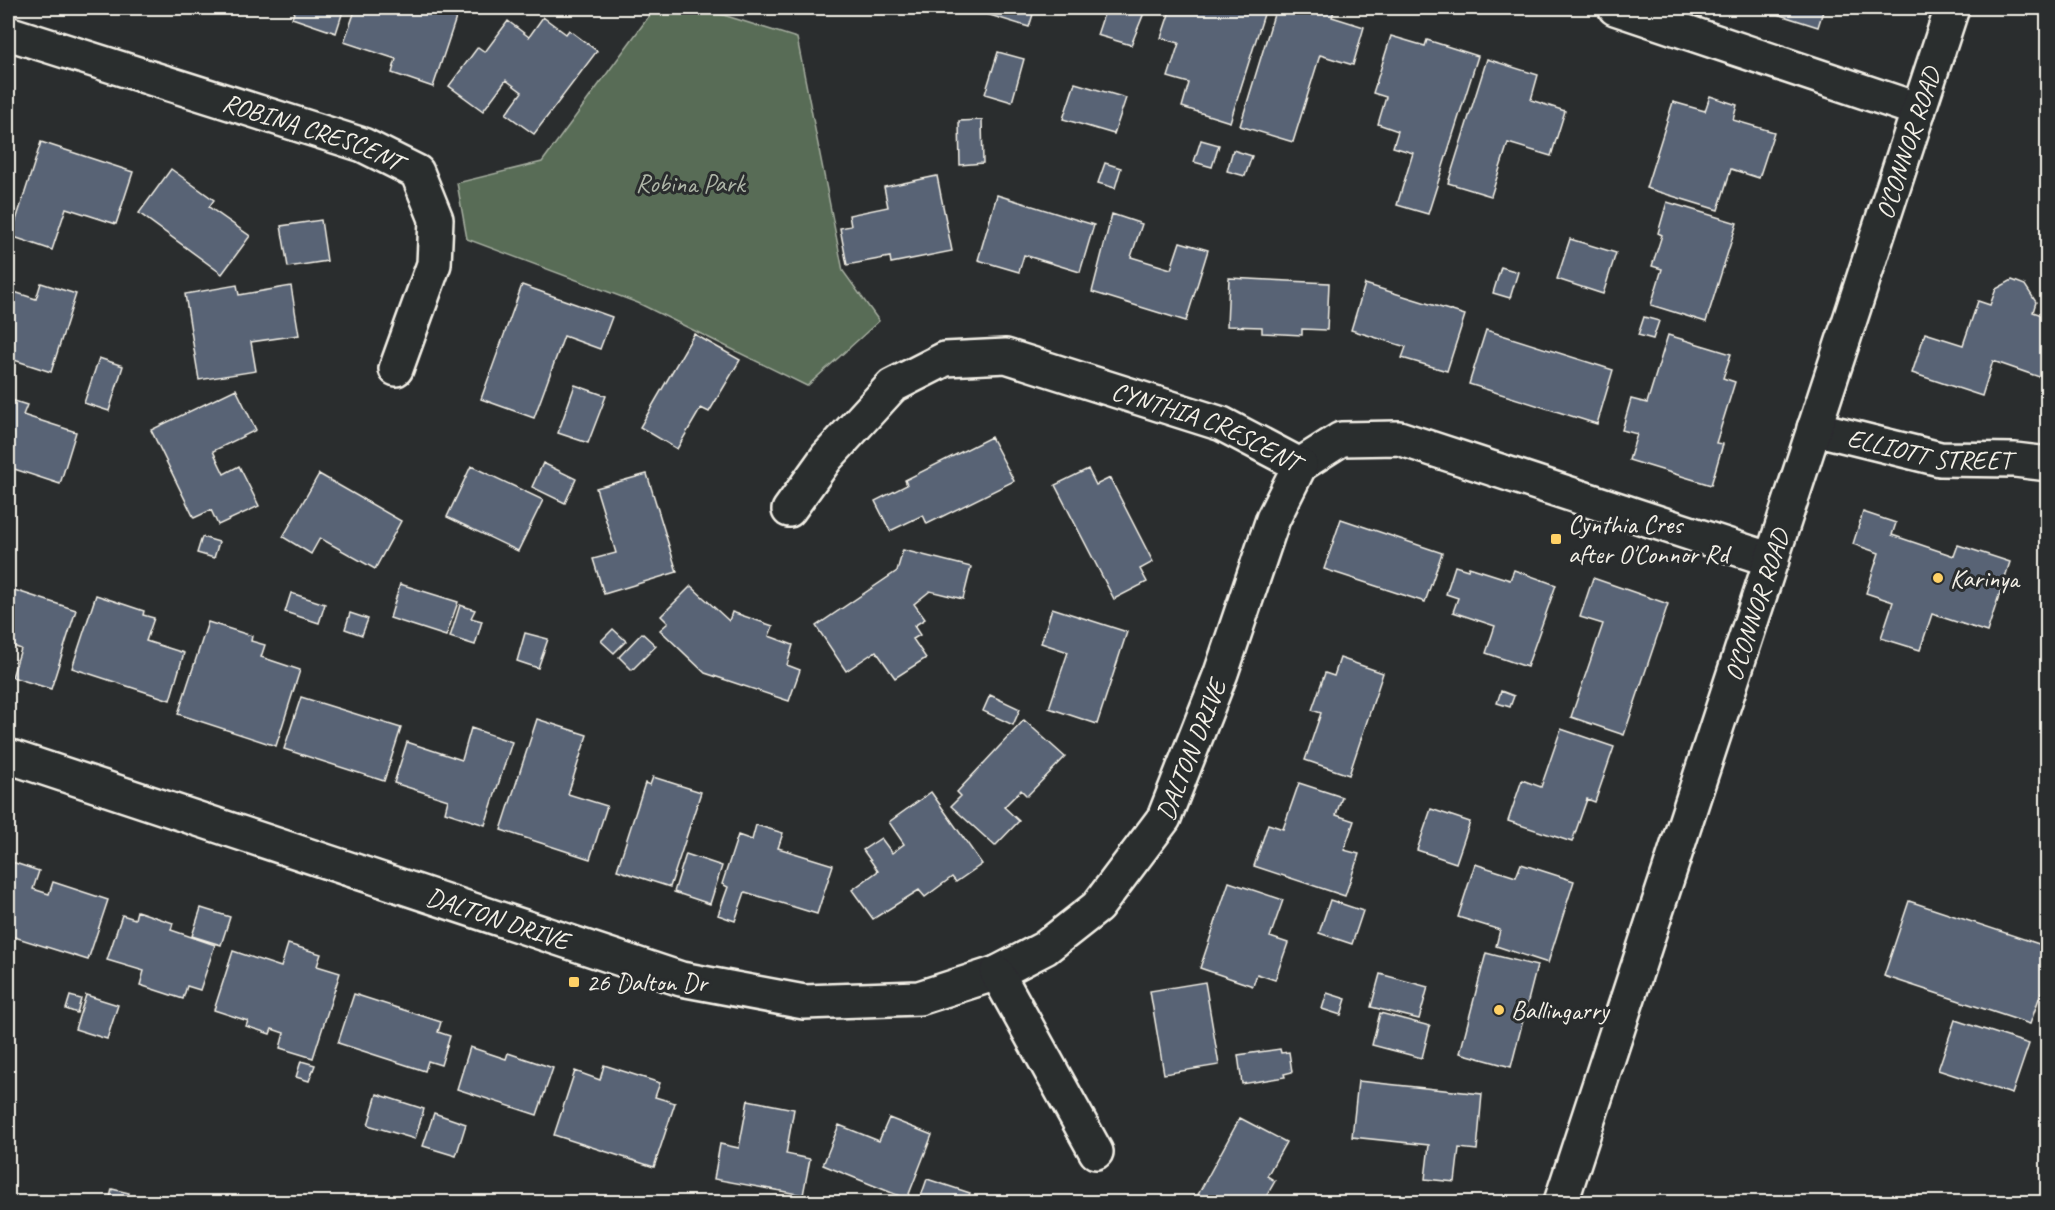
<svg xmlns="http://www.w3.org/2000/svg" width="2055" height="1210" font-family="Caveat,sans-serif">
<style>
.green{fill:#586c57;stroke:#a6aea0;stroke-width:1.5}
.building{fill:#596474;stroke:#f4f1e8;stroke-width:1.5}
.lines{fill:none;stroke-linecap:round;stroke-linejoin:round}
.minor-casing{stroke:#f4f1e8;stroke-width:38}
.tertiary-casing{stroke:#f4f1e8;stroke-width:38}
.minor{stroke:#2a2d2e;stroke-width:33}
.tertiary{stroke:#2a2d2e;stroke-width:33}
.poi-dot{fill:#ffd166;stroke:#2a2d2e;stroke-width:2}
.labels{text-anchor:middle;stroke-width:6;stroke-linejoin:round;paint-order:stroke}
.street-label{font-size:26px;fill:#f4f1e8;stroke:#2a2d2e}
.park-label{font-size:26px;fill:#aeb5a7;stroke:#2a2d2e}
.poi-label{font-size:26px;fill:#f4f1e8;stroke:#2a2d2e;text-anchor:start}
</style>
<rect width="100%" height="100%" fill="#2a2d2e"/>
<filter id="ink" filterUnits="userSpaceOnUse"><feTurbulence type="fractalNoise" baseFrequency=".0167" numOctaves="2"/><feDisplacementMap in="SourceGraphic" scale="12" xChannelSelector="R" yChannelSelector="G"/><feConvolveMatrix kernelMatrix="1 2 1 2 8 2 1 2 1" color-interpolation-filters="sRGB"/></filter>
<g filter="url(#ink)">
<!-- green -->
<path class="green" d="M655 8H701L797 38 843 271 879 321 807 386 638 303 467 239 457 183 542 162Z"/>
<!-- building -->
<path class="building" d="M296 8H344L336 33 292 18Z
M356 8H435L457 15 433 87 392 73 396 59 344 42Z
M985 8H1035L1029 27 983 13Z
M1084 8H1146L1131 45 1097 35 1104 14Z
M1171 8H1266L1230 122 1182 107 1189 83 1168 77 1179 43 1161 38Z
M1276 8H1335L1332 17 1364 27 1353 65 1320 55 1293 142 1240 126Z
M1758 8H1824L1818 27Z
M543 17 566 34 569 30 597 51 534 134 506 114 522 92 506 80 483 111 449 86 478 47 485 52 508 21 529 37Z
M1391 36 1425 46 1427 40 1478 56 1428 214 1397 205 1413 153 1393 147 1398 131 1378 124 1386 97 1373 93Z
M998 52 1024 59 1012 102 985 94Z
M1487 59 1538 75 1531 100 1565 111 1551 156 1508 143 1491 196 1448 183Z
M1075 83 1126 98 1114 134 1063 119Z
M1710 96 1737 105 1733 120 1774 132 1759 178 1731 169 1718 210 1646 188 1673 102 1705 111Z
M982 120 983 163 960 165 959 121Z
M1201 140 1219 145 1212 167 1194 162Z
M41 142 133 172 116 224 66 208 52 250 11 236Z
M1233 150 1252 156 1245 176 1227 171Z
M1105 163 1121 168 1115 188 1098 183Z
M171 169 214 200 209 207 250 236 222 274 139 213Z
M937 176 952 251 891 263 890 257 847 265 840 228 851 226 849 215 888 207 884 187Z
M997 195 1094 225 1080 272 1024 255 1019 272 978 260Z
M1667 202 1737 223 1706 322 1651 305 1662 269 1652 266 1662 235 1658 233Z
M1112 214 1142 224 1131 257 1171 269 1180 242 1208 250 1186 321 1092 292Z
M321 220 327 261 288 267 281 226Z
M1570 239 1616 253 1603 294 1557 279Z
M1501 267 1518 272 1510 298 1493 293Z
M1229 278 1329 283 1327 330 1302 329V335L1262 333V327L1227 326Z
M2012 280 2025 285 2036 302 2033 312 2048 317V380L1993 361 1982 396 1912 373 1925 333 1963 345 1978 301 1990 305 1996 289Z
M41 283 76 294 51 372 8 358 14 339 8 337V290L36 299Z
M1365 284 1465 315 1447 371 1402 358 1406 347 1351 330Z
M237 285 239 295 291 286 299 335 251 342 256 371 199 380 185 294Z
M522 285 612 317 600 349 564 336 534 418 481 399Z
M1644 317 1659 321 1653 339 1638 335Z
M1486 330 1613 370 1597 424 1469 384Z
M694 334 740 360 709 412 701 408 677 449 640 427Z
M1668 335 1731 354 1723 378 1735 382 1716 443 1723 444 1711 485 1629 460 1637 434 1622 430 1631 399 1647 403Z
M99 358 123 366 109 411 84 403Z
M575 385 606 396 588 443 558 433Z
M236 389 256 430 213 451 224 474 239 466 259 506 218 525 211 510 194 518 151 430Z
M8 399 27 405 23 415 76 432 60 484 8 467Z
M991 437 1014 481 927 524 923 515 890 531 875 501 907 485 905 480Z
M543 463 576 479 565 503 532 487Z
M471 466 543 500 518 551 447 517Z
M1088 469 1096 485 1110 478 1153 562 1140 569 1147 582 1114 599 1055 485Z
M319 474 401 521 375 569 320 538 311 554 283 537Z
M647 474 677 572 604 594 593 559 616 553 596 488Z
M1863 512 1896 523 1892 535 1954 556 1958 545 2010 562 1987 632 1932 614 1920 650 1881 638 1893 602 1866 593 1879 553 1853 544Z
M1341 519 1442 553 1425 602 1324 569Z
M202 537 219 542 214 558 197 553Z
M903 550 971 567 963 599 930 591 914 604 925 619 914 626 920 635 913 639 926 658 895 678 876 651 846 671 816 626 897 571Z
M1455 566 1468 570 1469 567 1510 580 1514 570 1556 585 1527 667 1486 653 1495 626 1453 612 1458 598 1446 594Z
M1593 578 1668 604 1624 735 1571 717 1603 624 1580 617Z
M400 584 458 602 446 636 390 618Z
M691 586 729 621 732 612 773 626 769 636 793 645 787 665 800 670 789 701 705 673 660 630 668 623 661 616Z
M8 588 76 610 51 689 12 677 21 649 8 644Z
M291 593 325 604 319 623 285 612Z
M96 595 144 611 143 615 154 618 146 641 184 653 170 700 72 668Z
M460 605 475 610 471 618 482 621 475 645 450 637Z
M1052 608 1127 632 1097 724 1049 708 1068 652 1041 643Z
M350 613 368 619 362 635 345 629Z
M208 622 252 636 251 641 265 645 261 657 300 670 276 746 178 714Z
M613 629 626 641 614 653 601 641Z
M525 633 548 639 538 668 517 661Z
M642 633 656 646 632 670 619 657Z
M1340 658 1383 673 1349 775 1305 760 1321 713 1312 710 1325 673 1334 676Z
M1501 691 1514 696 1510 707 1497 703Z
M990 695 1020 709 1013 725 983 711Z
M301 697 401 728 384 781 284 749Z
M537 719 587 735 568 794 607 806 590 859 501 830Z
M1024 720 1065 757 1027 796 1021 790 1004 807 1019 821 995 846 951 806 961 796 957 792Z
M471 728 512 742 485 825 445 812 448 800 394 783 407 742 462 760Z
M1561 729 1614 747 1595 802 1587 799 1572 842 1508 821 1522 780 1541 787Z
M653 777 701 792 670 887 617 870 645 783 650 785Z
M1299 783 1342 797 1336 815 1354 821 1344 850 1359 854 1345 896 1254 866 1268 824 1283 829Z
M931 792 982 864 956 882 952 877 925 897 919 890 873 919 852 890 878 871 863 850 881 838 892 853 904 844 889 822Z
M1431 809 1470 822 1456 863 1417 850Z
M756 825 783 833 778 848 833 865 817 914 745 892 735 921 718 915 728 887 722 884 738 835 752 840Z
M686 854 722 866 710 904 674 892Z
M9 861 39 871 33 889 49 894 53 882 108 900 88 960 8 935Z
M1475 864 1516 877 1521 864 1574 881 1548 963 1496 946 1500 930 1458 917Z
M1229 882 1283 900 1270 937 1288 943 1275 980 1257 974 1253 986 1200 968Z
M1330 900 1363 911 1352 944 1319 933Z
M1909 901 2048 947V973L2030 1024 1884 976Z
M201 908 230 917 221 945 192 936Z
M137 911 173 923 171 930 215 945 200 990 187 986 183 999 140 985 144 971 107 960 122 915 135 919Z
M288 944 321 954 317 966 340 973 313 1058 280 1048 284 1033 272 1029 270 1034 246 1026 248 1021 214 1010 233 951 281 967Z
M1486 953 1537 966 1511 1067 1460 1053Z
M1380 974 1428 987 1419 1019 1371 1007Z
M1205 982 1219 1065 1164 1074 1150 991Z
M1327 993 1346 999 1341 1015 1322 1009Z
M354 994 441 1022 438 1032 450 1036 441 1065 428 1061 425 1071 338 1043Z
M86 995 118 1005 107 1039 75 1029Z
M70 996 81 999 77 1013 66 1009Z
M1380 1013 1430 1026 1422 1058 1372 1045Z
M1955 1020 2029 1044 2012 1094 1938 1070Z
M470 1047 506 1059 508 1053 553 1068 537 1115 457 1089Z
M1280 1049 1281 1053 1289 1052 1292 1072 1284 1074 1285 1077 1242 1084 1238 1055Z
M301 1061 315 1065 309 1081 296 1077Z
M604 1065 660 1083 655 1097 675 1103 654 1167 554 1135 575 1071 600 1080Z
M1358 1081 1482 1094 1477 1150 1459 1148 1455 1182 1425 1179 1429 1145 1352 1137Z
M377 1094 424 1109 415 1139 368 1125Z
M748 1100 794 1109 786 1154 810 1159 803 1195 714 1179 720 1144 739 1148Z
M434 1113 466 1124 456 1156 423 1146Z
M889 1118 932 1135 907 1199 823 1165 839 1125 879 1141Z
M1240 1118 1286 1142 1267 1176 1275 1181 1263 1202H1194Z
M927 1179 970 1193 968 1199 980 1202H919Z
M112 1189 129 1193 127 1202H109Z"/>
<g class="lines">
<defs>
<g id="minor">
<path d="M1615 8 1919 110"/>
<path id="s1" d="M8 33 363 145 417 172 436 219 434 264 396 369"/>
<path id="s2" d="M1814 428 1940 459 2015 460 2048 464"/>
<path d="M1300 465 1341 439 1399 438 1772 560"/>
<path id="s3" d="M789 510 827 457 892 386 945 359 1006 356 1222 424 1300 465"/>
<path id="s4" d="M8 756 681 979 804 1002 919 998 997 973 1045 948 1097 907 1164 818 1221 673 1273 519 1300 465"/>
<path d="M997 973 1096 1152"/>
</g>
<g id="tertiary">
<path id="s5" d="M1561 1202 1952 8"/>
</g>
</defs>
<!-- minor casing -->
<use href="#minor" class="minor-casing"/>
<!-- tertiary casing -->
<use href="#tertiary" class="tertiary-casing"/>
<!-- minor -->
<use href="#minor" class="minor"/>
<!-- tertiary -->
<use href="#tertiary" class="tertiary"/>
</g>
</g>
<!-- markers -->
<g class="poi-dot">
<rect x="1550" y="533" width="12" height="12" rx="3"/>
<circle cx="1938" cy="578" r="6"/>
<rect x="568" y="976" width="12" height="12" rx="3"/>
<circle cx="1499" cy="1010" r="6"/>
</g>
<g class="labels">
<!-- street labels -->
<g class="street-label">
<text dy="9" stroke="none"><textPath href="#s1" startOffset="320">ROBINA CRESCENT</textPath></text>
<text dy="9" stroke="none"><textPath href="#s5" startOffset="1114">O'CONNOR ROAD</textPath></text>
<text dy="9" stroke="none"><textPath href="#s3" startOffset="494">CYNTHIA CRESCENT</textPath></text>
<text dy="9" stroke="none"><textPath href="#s2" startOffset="118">ELLIOTT STREET</textPath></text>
<text dy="9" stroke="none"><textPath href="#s5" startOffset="628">O'CONNOR ROAD</textPath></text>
<text dy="9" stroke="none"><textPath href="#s4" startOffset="1336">DALTON DRIVE</textPath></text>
<text dy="9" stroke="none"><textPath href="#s4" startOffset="516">DALTON DRIVE</textPath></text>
</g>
<!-- park labels -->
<g class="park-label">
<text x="690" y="192">Robina Park</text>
</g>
<!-- poi labels -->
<g class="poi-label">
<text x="1568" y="533">Cynthia Cres<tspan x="1568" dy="30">after O'Connor Rd</tspan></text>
<text x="1950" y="587">Karinya</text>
<text x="586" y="991">26 Dalton Dr</text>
<text x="1511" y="1019">Ballingarry</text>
</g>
</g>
<!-- margin -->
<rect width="2055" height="1210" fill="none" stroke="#2a2d2e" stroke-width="30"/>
<rect x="15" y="15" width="2025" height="1180" fill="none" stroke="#f4f1e8" stroke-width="2" filter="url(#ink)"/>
</svg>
